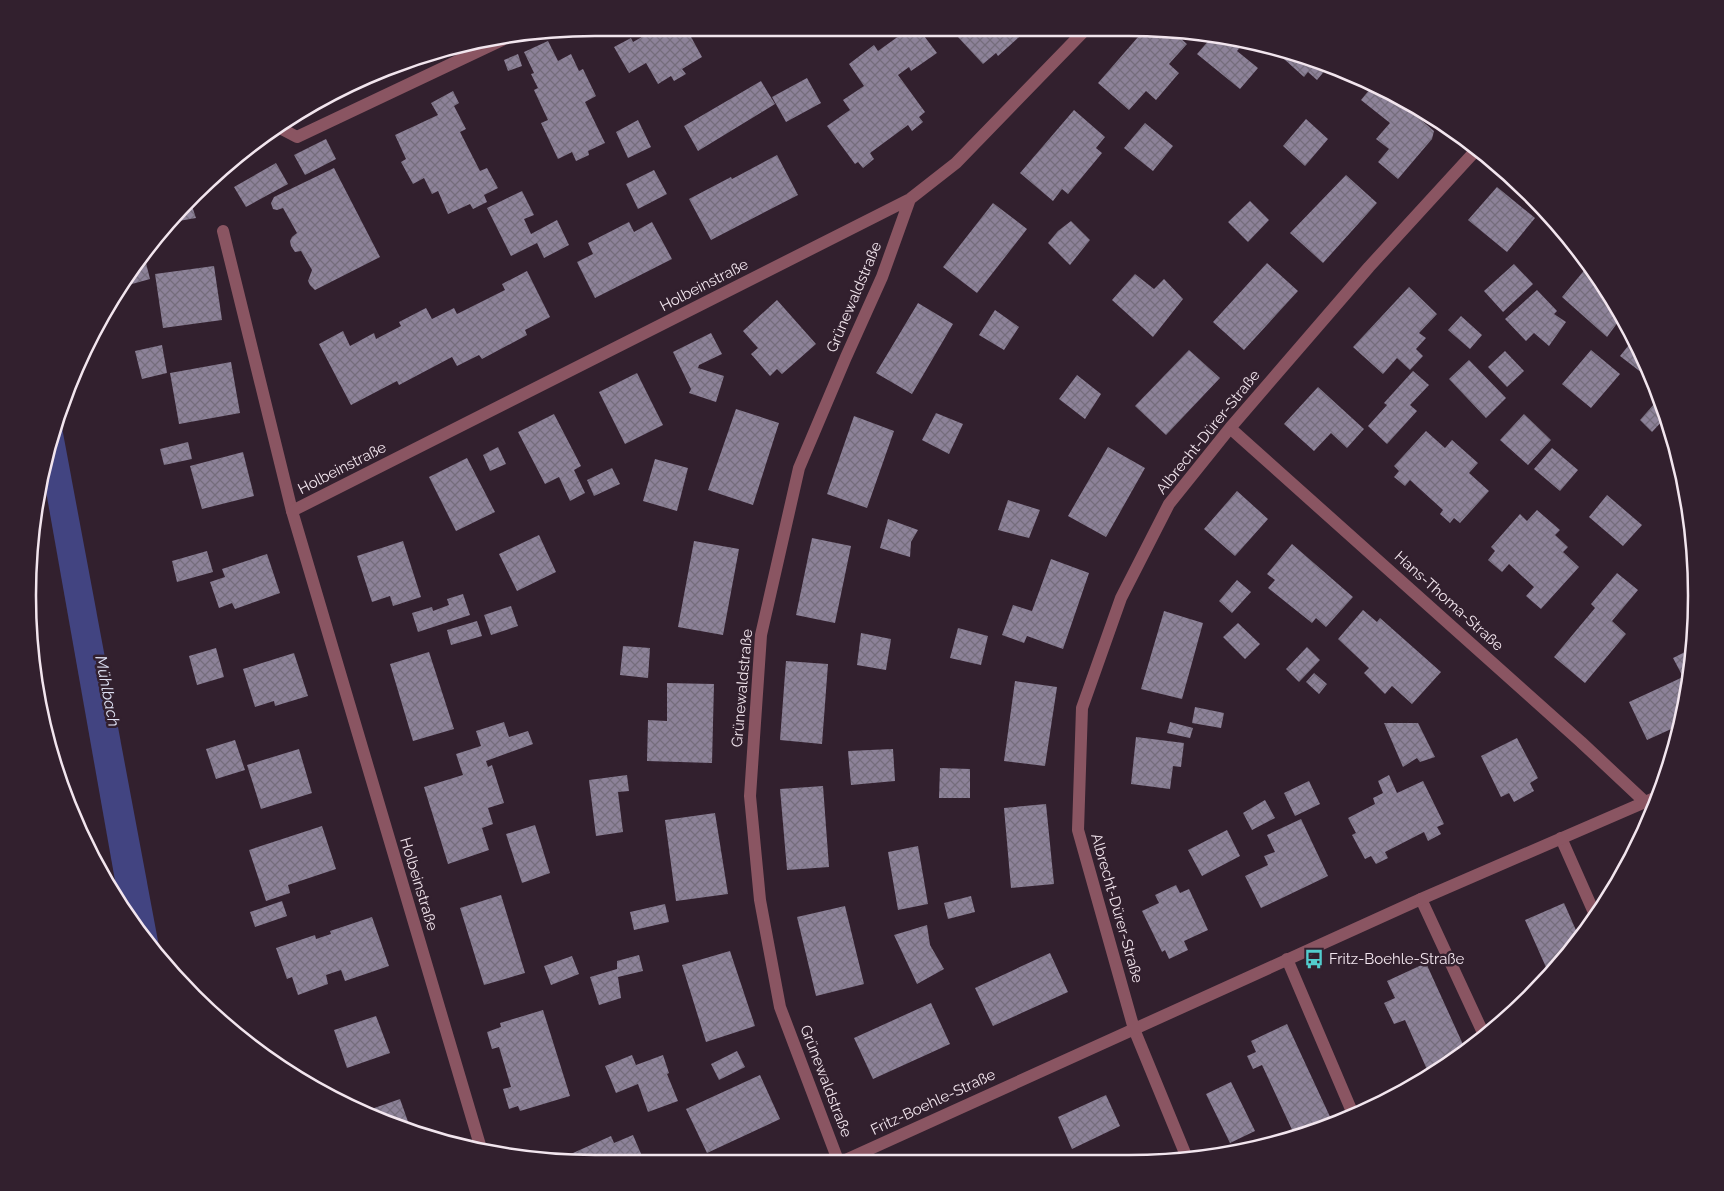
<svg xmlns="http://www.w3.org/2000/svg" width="1724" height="1191" font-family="Raleway,sans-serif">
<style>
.water{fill:#424481}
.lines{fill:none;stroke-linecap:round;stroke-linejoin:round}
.stream{stroke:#424481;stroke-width:9}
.building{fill:url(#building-cross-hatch)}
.service{stroke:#8a5562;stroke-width:12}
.pedestrian{stroke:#8a5562;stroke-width:12}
.minor{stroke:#8a5562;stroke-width:12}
.labels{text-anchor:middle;stroke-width:5;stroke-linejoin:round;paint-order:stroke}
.street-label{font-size:15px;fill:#f2e5ee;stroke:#32202e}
.poi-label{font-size:15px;fill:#f2e5ee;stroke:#32202e;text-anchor:start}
.water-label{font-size:16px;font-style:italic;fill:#dee1f4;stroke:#32202e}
.rim{fill:none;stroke:#f2e5ee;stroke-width:2.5}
</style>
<defs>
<pattern id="building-cross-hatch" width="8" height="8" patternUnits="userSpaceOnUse" patternTransform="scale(1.25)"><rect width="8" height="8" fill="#8d8299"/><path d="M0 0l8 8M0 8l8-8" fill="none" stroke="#756d7c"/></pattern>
</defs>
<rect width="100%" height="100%" fill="#32202e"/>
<!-- water -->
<path class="water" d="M60 417 161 957 123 911 119 903 44 480Z"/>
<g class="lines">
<!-- stream -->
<path class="stream" d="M28 603 31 602"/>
</g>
<!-- building -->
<path class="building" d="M658 28H704L690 35 702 57 682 69 686 74 674 81 671 76 658 84 646 63 629 73 614 47 631 38 633 42Z
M730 28H746L741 31Z
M910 28H918L937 53 911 71 909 67 898 75 925 112 919 117 923 122 912 131 908 125 870 153 874 159 863 168 858 162 855 164 827 126 850 110 843 100 864 86 849 64 874 45 878 51Z
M966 28H1029L998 56 996 53 983 64 957 36Z
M1145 29 1173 32 1187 44 1169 64 1179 73 1156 100 1146 91 1129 110 1098 83Z
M1205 35 1239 38 1246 41 1237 51 1258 68 1240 89 1197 54 1210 39Z
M548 41 558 61 571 54 579 71 583 69 596 96 585 102 605 143 588 151 589 155 576 161 572 152 558 159 541 123 548 120 534 90 538 88 531 74 534 73 524 52Z
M1274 50 1298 59 1327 68 1317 80 1308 72 1304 77Z
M518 54 522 66 508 71 504 60Z
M807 78 821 103 786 122 772 97Z
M761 81 775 104 698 151 684 126Z
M1374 84 1390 93 1434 131 1432 139 1398 179 1378 162 1389 149 1376 139 1390 123 1361 100Z
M453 91 459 103 454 106 466 129 460 132 480 171 487 168 498 188 484 195 487 202 473 209 470 204 448 214 438 191 432 194 424 178 413 184 401 162 406 159 395 135 438 115 431 103Z
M1074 110 1105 137 1096 148 1102 153 1068 194 1062 189 1053 201 1020 173Z
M1306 119 1328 139 1305 166 1283 146Z
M638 120 651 147 628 158 616 132Z
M1145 123 1173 146 1153 171 1124 148Z
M326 139 336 159 305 175 294 155Z
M777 155 798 195 711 240 689 199 731 177 732 179Z
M276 163 288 184 246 207 234 187Z
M334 168 380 257 315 290 310 285 308 281 312 270 301 251 295 252 291 246 290 241 292 237 297 233 283 208 277 210 273 209 271 203 274 197Z
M654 170 667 194 638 209 626 184Z
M1346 175 1377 203 1323 263 1290 233Z
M1497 187 1535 218 1507 252 1468 220Z
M522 191 534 215 524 219 531 234 557 220 569 245 544 258 537 243 511 256 487 208Z
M196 197 197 204 192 206 196 218 167 223Z
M1250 201 1269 220 1248 242 1228 222Z
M993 203 1027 229 977 293 943 267Z
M1071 221 1090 240 1070 265 1048 243 1058 231Z
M629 222 634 232 652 222 672 259 595 298 577 262 593 254 588 243Z
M144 255 150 279 125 286 124 283Z
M1267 263 1298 291 1244 350 1213 322Z
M1514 264 1533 284 1503 312 1484 291Z
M214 266 222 320 163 328 155 274Z
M1587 267 1601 280 1613 303 1612 305 1621 318 1607 337 1562 297Z
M527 271 550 317 525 330 527 335 482 359 479 355 457 366 452 357 399 385 397 381 351 405 319 344 343 331 350 346 374 333 376 339 401 326 399 322 426 308 432 319 454 308 457 314 505 290 502 284Z
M1135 274 1154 289 1164 279 1183 299 1153 337 1112 300Z
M1409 287 1437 314 1419 333 1426 338 1416 349 1423 356 1410 370 1397 358 1383 374 1353 347Z
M1537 290 1557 311 1554 314 1566 322 1549 346 1534 333 1526 341 1505 319Z
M777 300 816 344 782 374 777 369 770 376 751 354 758 348 743 331Z
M918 303 953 324 912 394 876 373Z
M995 310 1019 327 1004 350 979 335Z
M1461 316 1482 335 1470 349 1448 330Z
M711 333 722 354 699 365 698 368 724 376 716 402 689 393 691 389 673 352Z
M1633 340 1653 378 1655 383 1620 356Z
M162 345 167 373 142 379 135 351Z
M1189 350 1220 378 1166 435 1135 406Z
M1591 350 1620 374 1591 408 1562 384Z
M1505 351 1524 371 1507 387 1488 367Z
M1469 360 1506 398 1486 418 1449 379Z
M231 362 240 413 179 424 170 373Z
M1413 371 1429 385 1410 405 1417 411 1387 444 1368 426 1387 405 1384 403Z
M637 373 663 425 625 444 599 392Z
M1077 375 1101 394 1085 419 1059 399Z
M1318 387 1364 429 1347 448 1331 433 1314 451 1284 424Z
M1655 403 1663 410 1665 418 1652 432 1640 420Z
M736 409 779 423 753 505 708 490Z
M936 413 963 424 949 454 922 440Z
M554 414 581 466 574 470 585 493 570 501 559 477 545 484 518 432Z
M1524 414 1551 440 1528 465 1500 440Z
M854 416 894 431 867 508 827 494Z
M1426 431 1445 448 1452 440 1478 463 1469 473 1489 491 1460 523 1454 518 1450 523 1440 514 1443 510 1410 480 1405 486 1394 477 1399 471 1394 466Z
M188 442 192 459 164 465 160 449Z
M498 447 506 464 490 471 483 455Z
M1108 447 1145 468 1106 537 1068 516Z
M1552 448 1578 470 1560 491 1534 469Z
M243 452 254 496 202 509 190 466Z
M467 458 495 512 456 531 429 477Z
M655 459 688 468 677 511 643 501Z
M612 468 620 484 594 496 587 480Z
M1237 491 1268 519 1235 556 1204 529Z
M1607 495 1642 525 1623 546 1589 517Z
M1008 500 1040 510 1029 538 998 530Z
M1537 510 1560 530 1555 535 1568 547 1563 552 1579 567 1541 609 1526 596 1534 587 1509 564 1502 572 1488 560 1495 551 1491 547 1520 514 1527 521Z
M888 519 918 530 911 542 910 557 880 548Z
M539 535 556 572 517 591 499 554Z
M812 538 851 546 835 623 796 615Z
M403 541 421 597 393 606 390 596 372 602 357 556Z
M694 541 739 549 723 635 678 627Z
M1292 544 1353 597 1326 627 1316 618 1312 623 1268 588 1275 580 1267 574Z
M207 551 213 572 177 582 172 561Z
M267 554 280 593 235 609 232 603 219 608 210 582 225 577 222 569Z
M1051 559 1089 573 1063 649 1027 636 1024 643 1002 635 1013 605 1032 611Z
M1617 573 1638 590 1612 621 1626 634 1585 683 1554 657 1595 608 1591 604Z
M1237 580 1251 592 1232 613 1219 601Z
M463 594 470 615 418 632 412 613 432 607 433 611 449 605 447 599Z
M511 606 518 626 491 635 484 615Z
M1363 610 1377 622 1380 618 1441 672 1412 704 1392 686 1385 694 1364 673 1369 668 1338 639Z
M1164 611 1203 623 1182 699 1141 689Z
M477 621 482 636 451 645 447 630Z
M1238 623 1260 644 1245 659 1223 637Z
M958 628 988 636 981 665 950 658Z
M861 633 891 639 886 670 857 665Z
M623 646 650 648 648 678 620 675Z
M1307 647 1320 660 1299 682 1286 669Z
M216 648 224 677 197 685 189 656Z
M1691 649 1687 695 1682 697 1686 707 1680 725 1647 740 1629 702 1683 677 1673 658Z
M429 652 454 729 413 741 390 664Z
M294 653 308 696 275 706 274 701 255 707 243 669Z
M786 661 828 664 822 744 780 740Z
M1314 673 1327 684 1319 694 1306 682Z
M1015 681 1057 687 1045 766 1004 761Z
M667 683 714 684 712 763 647 761 648 720 667 721Z
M1195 707 1224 713 1221 728 1192 723Z
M504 722 509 737 528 731 533 744 486 761 488 767 492 765 504 803 488 808 493 824 482 828 489 850 448 864 424 787 463 775 456 754 481 746 476 731Z
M1170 722 1193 728 1190 738 1167 733Z
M1384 723H1418L1435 757 1420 762 1417 758 1403 767Z
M1136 737 1184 743 1181 767 1173 766 1170 789 1131 784Z
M1517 738 1538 778 1530 783 1534 791 1514 802 1509 793 1501 797 1481 756Z
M235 740 245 770 216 779 206 749Z
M299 749 312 793 261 809 247 765Z
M893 749 895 781 851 785 848 751Z
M940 768 970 769V798H939Z
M627 775 629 791 618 792 623 832 596 836 589 780Z
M1389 775 1397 793 1423 781 1444 824 1437 827 1441 834 1428 841 1424 832 1385 852 1388 858 1376 864 1371 856 1365 859 1352 835 1356 833 1348 818 1375 804 1373 798 1383 793 1378 781Z
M1309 781 1320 804 1295 816 1284 793Z
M823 786 829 867 787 870 780 789Z
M1265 800 1275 818 1252 830 1243 813Z
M1046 804 1054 884 1011 888 1004 808Z
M715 813 728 894 676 901 665 820Z
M1301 819 1328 876 1261 908 1245 876 1268 865 1264 856 1275 852 1267 835Z
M535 825 550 873 522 883 506 834Z
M322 826 336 869 288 885 290 893 266 901 249 850Z
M1227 830 1240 856 1202 876 1188 850Z
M918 846 928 904 898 910 888 852Z
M1176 885 1180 893 1189 889 1208 930 1184 941 1188 950 1169 959 1165 950 1162 952 1142 911 1159 903 1155 895Z
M501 895 525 973 484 985 460 908Z
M971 896 975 912 948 919 944 903Z
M282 901 287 916 255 927 250 912Z
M1564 903 1579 937 1549 974 1525 920Z
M665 904 669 922 634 930 630 912Z
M845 906 864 984 816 996 797 917Z
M372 917 389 966 345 981 341 970 326 975 328 984 298 995 292 977 287 979 276 948 315 935 316 939 331 934 330 931Z
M927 925 930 945 944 969 917 984 894 935Z
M730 951 755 1026 706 1042 682 965Z
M1050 953 1068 992 993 1026 975 988Z
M639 955 643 971 618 977 621 998 599 1005 590 977 617 969V961Z
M572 956 579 974 551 985 544 966Z
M1426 963 1466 1051 1429 1074 1405 1020 1394 1024 1384 1003 1395 998 1387 981Z
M931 1003 950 1044 873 1079 854 1038Z
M543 1010 570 1096 520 1111 518 1106 509 1109 503 1089 511 1087 499 1047 492 1049 487 1032 501 1027 500 1023Z
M376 1016 390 1053 347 1068 334 1030Z
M1287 1024 1332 1121 1294 1134 1262 1065 1253 1069 1247 1056 1256 1052 1251 1041Z
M737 1051 745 1067 719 1080 711 1064Z
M632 1055 636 1065 663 1055 669 1073 667 1074 678 1101 648 1112 638 1084 616 1093 605 1066Z
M760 1075 780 1119 707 1153 686 1109Z
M1231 1082 1255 1131 1230 1143 1206 1094Z
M1106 1095 1120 1126 1072 1149 1058 1117Z
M400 1099 411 1130 378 1120 363 1112Z
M633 1135 645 1163 596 1164 566 1161 564 1157 611 1136 614 1143Z
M988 1157 991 1163H975Z"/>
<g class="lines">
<!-- service -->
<path class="service" d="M223 231 292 511"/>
<!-- pedestrian -->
<path class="pedestrian" d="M1561 838 1596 917
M1421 899 1485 1037
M1287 959 1353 1114"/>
<!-- minor -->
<path class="minor" d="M276 126 297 137 502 40
M1230 428 1581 742 1644 801
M482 1152 292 511 910 199 956 163 1087 28
M1187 1158 1134 1029 1078 830 1082 708 1121 598 1169 504 1230 428 1369 267 1478 148
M839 1163 780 1007 760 900 750 796 761 635 799 468 846 357 882 277 910 199
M839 1163 1421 899 1659 796"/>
</g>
<!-- icons -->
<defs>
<symbol id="bus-bare" viewBox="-9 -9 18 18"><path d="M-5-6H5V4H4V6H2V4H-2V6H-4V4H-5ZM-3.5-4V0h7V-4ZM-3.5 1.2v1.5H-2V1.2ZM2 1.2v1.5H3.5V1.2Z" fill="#52cdce" stroke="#32202e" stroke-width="2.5" paint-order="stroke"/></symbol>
</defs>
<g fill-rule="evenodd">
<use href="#bus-bare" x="1300" y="945" width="28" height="28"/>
</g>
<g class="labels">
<!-- street labels -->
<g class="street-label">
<text transform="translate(704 285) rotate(-27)" y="5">Holbeinstraße</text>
<text transform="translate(854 297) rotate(-67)" y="5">Grünewaldstraße</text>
<text transform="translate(1208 432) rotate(-51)" y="5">Albrecht-Dürer-Straße</text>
<text transform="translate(342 468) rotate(-27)" y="5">Holbeinstraße</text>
<text transform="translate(1449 601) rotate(42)" y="5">Hans-Thoma-Straße</text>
<text transform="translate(742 688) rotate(-85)" y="5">Grünewaldstraße</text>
<text transform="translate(419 884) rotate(73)" y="5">Holbeinstraße</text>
<text transform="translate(1117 908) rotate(74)" y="5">Albrecht-Dürer-Straße</text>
<text transform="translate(826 1081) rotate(69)" y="5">Grünewaldstraße</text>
<text transform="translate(933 1102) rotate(-25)" y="5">Fritz-Boehle-Straße</text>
</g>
<!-- poi labels -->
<g class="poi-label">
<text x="1329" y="964">Fritz-Boehle-Straße</text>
</g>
<!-- water labels -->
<g class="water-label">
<text transform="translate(108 691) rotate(79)" y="6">Mühlbach</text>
</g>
</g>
<!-- crop -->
<path d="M0 0H1724V1191H0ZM595 36H1129A559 559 0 0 1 1688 595V596A559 559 0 0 1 1129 1155H595A559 559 0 0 1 36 596V595A559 559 0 0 1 595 36Z" fill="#32202e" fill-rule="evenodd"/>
<path class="rim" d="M595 36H1129A559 559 0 0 1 1688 595V596A559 559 0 0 1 1129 1155H595A559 559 0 0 1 36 596V595A559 559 0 0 1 595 36Z"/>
</svg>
